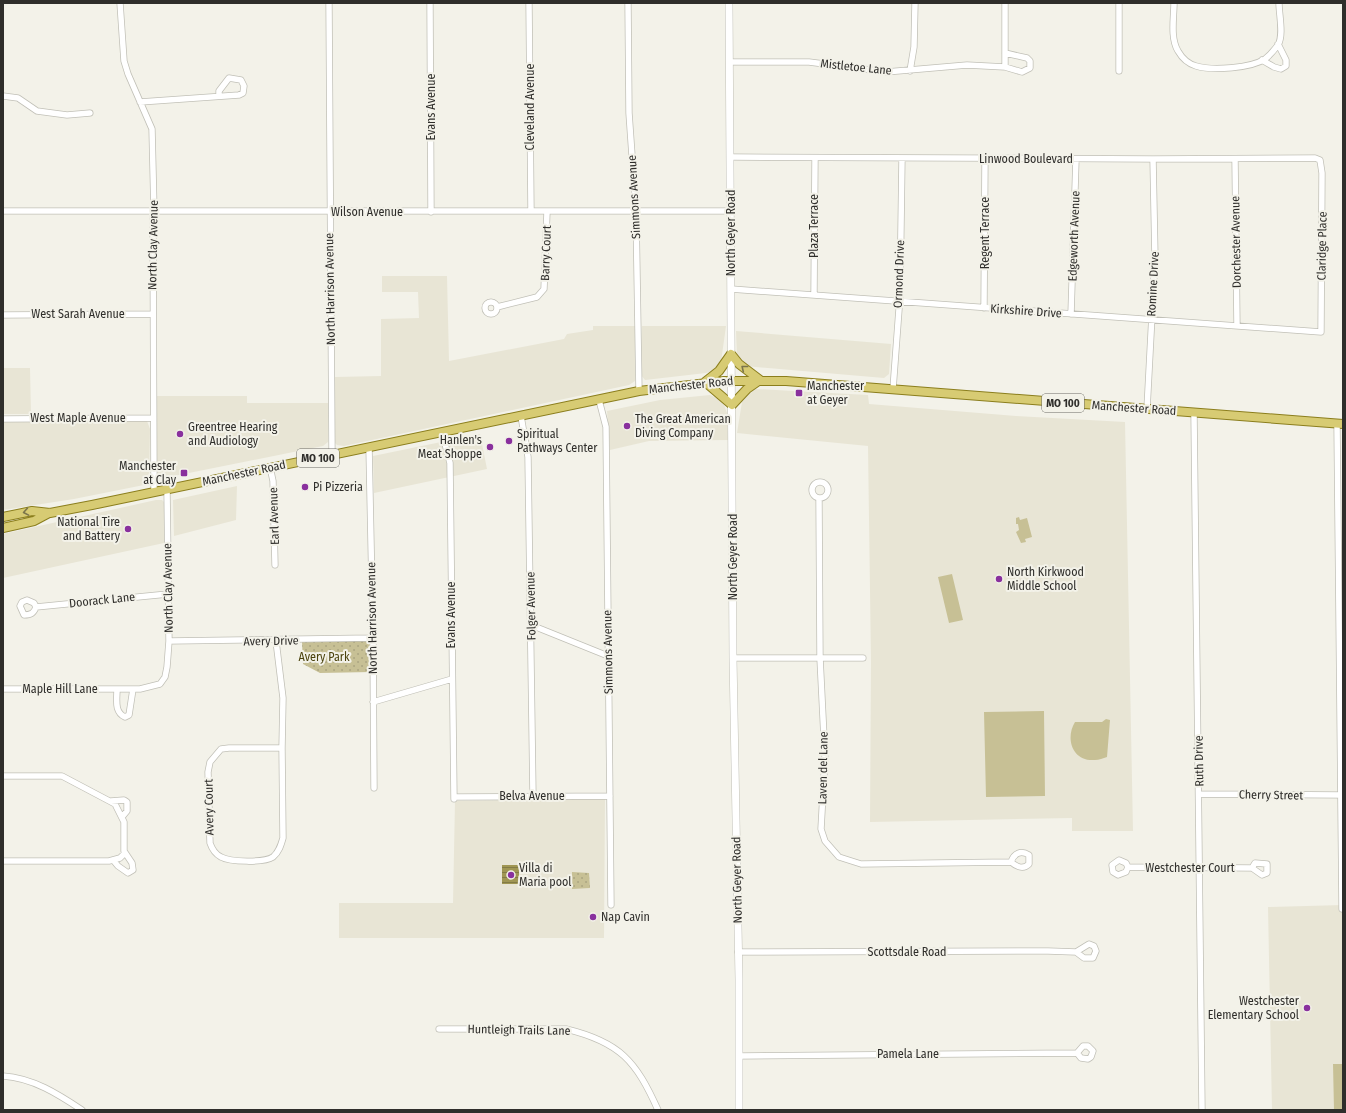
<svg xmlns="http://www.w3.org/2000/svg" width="1346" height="1113" font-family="'Fira Sans Condensed',sans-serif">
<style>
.built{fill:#e8e5d5}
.grass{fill:#c7c095}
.park{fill:url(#park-dots)}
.water{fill:url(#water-rules)}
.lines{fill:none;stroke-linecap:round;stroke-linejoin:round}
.minor-casing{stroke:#c1c0b7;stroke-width:7}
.tertiary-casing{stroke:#c1c0b7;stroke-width:8}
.primary-casing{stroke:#8b7e1d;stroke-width:10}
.minor{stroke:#fff;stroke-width:5.5}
.tertiary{stroke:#fff;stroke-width:7}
.primary{stroke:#d7cb73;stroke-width:8}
.oneway{stroke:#7b754b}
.poi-dot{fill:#89309d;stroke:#f3f2e9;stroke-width:1.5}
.labels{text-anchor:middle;stroke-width:4;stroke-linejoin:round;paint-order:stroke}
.shield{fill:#f3f2e9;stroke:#6a6964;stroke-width:1}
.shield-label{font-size:11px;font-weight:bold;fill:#2f2e2b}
.street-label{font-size:12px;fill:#2f2e2b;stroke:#f3f2e9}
.poi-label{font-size:12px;fill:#2f2e2b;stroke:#f3f2e9;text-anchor:start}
.park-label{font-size:12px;fill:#4b430d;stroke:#f3f2e9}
</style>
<defs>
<pattern id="park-dots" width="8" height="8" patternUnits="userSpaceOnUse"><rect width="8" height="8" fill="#c7c095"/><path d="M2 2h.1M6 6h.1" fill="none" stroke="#aba581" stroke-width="1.8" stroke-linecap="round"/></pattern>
<pattern id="water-rules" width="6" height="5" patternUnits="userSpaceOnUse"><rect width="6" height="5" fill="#a09653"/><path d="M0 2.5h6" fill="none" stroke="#837b45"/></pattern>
</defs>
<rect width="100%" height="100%" fill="#f3f2e9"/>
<!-- built -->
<path class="built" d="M382 276H447L449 361 564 339 567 334 593 330V326H635V381L629 385 344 446 337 445 335 443V377L381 376V319L419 318 418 292H382Z
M642 326H726L721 362 712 371 706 373 645 380 641 375Z
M736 331 891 344 889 374 884 378 745 366 737 357Z
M3 368H30L31 414H3Z
M755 389 868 395 869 404 1016 416 1125 422 1133 831H1072V818L870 822 871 662 868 446 737 433 742 402 751 391Z
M710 395 719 399 724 405 727 413 728 440 649 441 610 450 607 411 660 400Z
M156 396H247V403H328V442L323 446 159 479 157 477Z
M3 421H147L150 429 149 480 144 485 74 499 3 510Z
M480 434 487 469 374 493 373 456Z
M237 486 236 520 174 536 173 500Z
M156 500H162L164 502V543L3 578V534Z
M605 798 604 938H339V903H453L455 801Z
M1343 905V1110H1272L1268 907Z"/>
<!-- grass -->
<path class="grass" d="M1019 517 1020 520 1027 518 1032 537 1025 539 1026 542 1021 543 1016 532 1019 530 1018 524H1016V518Z
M952 574 963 620 949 623 938 577Z
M1044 711 1045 796 986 797 984 712Z
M1106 719 1110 720 1107 757C1103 758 1099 760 1095 760 1072 762 1065 738 1075 722H1102Z
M1333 1064H1343V1110H1334Z"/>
<!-- park -->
<path class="park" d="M371 640V672L320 673 303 664 302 642Z
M572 872 589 873 590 888 572 889Z"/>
<!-- water -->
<path class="water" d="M502 865H519V884H502Z"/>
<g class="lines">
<defs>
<path id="minor" d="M120 3 124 61 128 74 152 129 154 211 153 218 154 492
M329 3 332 455
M430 3 431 212
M529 3 531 211
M628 3 629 113 636 212 639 391
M1119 3V71
M1174 3C1174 17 1170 38 1178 51 1182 58 1189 64 1196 66 1213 71 1251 68 1265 59 1269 56 1275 49 1278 45 1284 35 1279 15 1279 3
M1262 60 1274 67 1281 69 1286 66V60L1278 44
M730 62H809L886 72 967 65 1005 67 1022 72 1030 68V61L1027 58 1005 53
M1005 67V3
M910 71 914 47 915 3
M3 96 18 98 37 111 67 115 90 113
M140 102 239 95 243 93 244 86 241 80 229 78 219 91V96
M731 157 1153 159 1315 158 1320 160 1322 173 1321 332 731 289
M1235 159 1237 326
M3 211H731
M814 294 815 158
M485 308a6 6 0 1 1 12 0a6 6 0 1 1-12 0Z
M497 307 537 297 544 289 547 212
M984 308 985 158
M1071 314 1076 159
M3 315 153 314
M893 389 900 296 902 158
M599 400 606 427 611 905
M1147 409 1155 258 1153 159
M1194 413 1202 1110
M521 416 528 457 533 796
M3 419 153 418
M1337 424 1342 909
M442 432 450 463 454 799
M369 447 373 638 374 788
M270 467 273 481 275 565
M812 490a8 8 0 1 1 16 0a8 8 0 1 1-16 0Z
M819 500 820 658 825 758 821 829 825 841 839 857 861 864 1011 862C1017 867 1023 870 1029 864V855C1021 850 1014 853 1011 862
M36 607 34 603 27 600 22 602 20 606 24 615C31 615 34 613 36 607L168 594
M531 625 608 656
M169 641 373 638
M276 641 283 698 282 748
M733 658H863
M3 689H140L160 684 165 677 167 667 169 641 167 489
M117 689C117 700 114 712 125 717L129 715 133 689
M373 702 452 679
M229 748H282L283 838C281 845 279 852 273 857 264 863 230 862 221 857 215 854 212 849 210 843L208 772 210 762 221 749Z
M3 776H62L115 804 124 822V851L132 863 133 870 128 873 118 866 113 860
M1200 794 1343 795
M454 797 610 796
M111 801 124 800 127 802V811L122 817
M3 861H109L120 858 125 853
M1128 867 1126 863 1119 860 1112 865 1113 872 1118 875 1126 872 1128 867 1252 868 1262 875 1267 873V864L1255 863 1252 868
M738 952 1048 951 1076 952 1084 958H1093L1096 951 1094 946 1089 944 1076 952
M439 1029H566C620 1042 636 1061 658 1110
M739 1056 1077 1053 1081 1058 1088 1059 1091 1057 1093 1051 1088 1046H1083L1077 1053
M3 1076C33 1078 58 1094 82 1110"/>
<path id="tertiary" d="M729 3 733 658 739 979V1110"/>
<path id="primary" d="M705 382 719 371 731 354 739 364 760 380
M705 382 732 405 747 389 760 380
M3 517 32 511 50 513 92 505 639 391 724 381H786L1343 424
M3 528 34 521 49 513"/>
</defs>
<!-- minor casing -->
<use href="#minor" class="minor-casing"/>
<!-- tertiary casing -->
<use href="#tertiary" class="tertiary-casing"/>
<!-- primary casing -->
<use href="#primary" class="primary-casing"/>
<!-- minor -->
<use href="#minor" class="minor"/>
<!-- tertiary -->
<use href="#tertiary" class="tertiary"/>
<!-- primary -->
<use href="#primary" class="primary"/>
</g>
<!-- one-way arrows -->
<defs><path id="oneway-chevron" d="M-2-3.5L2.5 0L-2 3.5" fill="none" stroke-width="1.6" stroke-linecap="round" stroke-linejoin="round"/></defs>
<g class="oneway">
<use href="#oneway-chevron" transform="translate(744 368) rotate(-141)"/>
<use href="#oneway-chevron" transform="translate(26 512) rotate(170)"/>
</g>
<!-- markers -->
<g class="poi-dot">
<rect x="795" y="389" width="8" height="8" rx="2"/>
<circle cx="627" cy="426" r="4"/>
<circle cx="180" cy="434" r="4"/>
<circle cx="509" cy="441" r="4"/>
<circle cx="490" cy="447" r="4"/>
<rect x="180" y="469" width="8" height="8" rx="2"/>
<circle cx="305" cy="487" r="4"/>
<circle cx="128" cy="529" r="4"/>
<circle cx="999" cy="579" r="4"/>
<circle cx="511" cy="875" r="4"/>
<circle cx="593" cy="917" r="4"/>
<circle cx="1307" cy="1008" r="4"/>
</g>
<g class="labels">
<!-- shield labels -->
<g class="shield">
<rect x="1042" y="394" width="42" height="18" rx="3"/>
<rect x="297" y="449" width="42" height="18" rx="3"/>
</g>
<g class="shield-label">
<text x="1063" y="407">MO 100</text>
<text x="318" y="462">MO 100</text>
</g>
<!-- street labels -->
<g class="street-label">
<text transform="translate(856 67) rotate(6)" y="4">Mistletoe Lane</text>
<text transform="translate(431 107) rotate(-90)" y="4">Evans Avenue</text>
<text transform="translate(530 107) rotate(-90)" y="4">Cleveland Avenue</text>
<text x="1026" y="163">Linwood Boulevard</text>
<text transform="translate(634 197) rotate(-93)" y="4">Simmons Avenue</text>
<text x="367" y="216">Wilson Avenue</text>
<text transform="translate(814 226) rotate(-90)" y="4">Plaza Terrace</text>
<text transform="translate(731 233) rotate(-90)" y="4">North Geyer Road</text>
<text transform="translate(985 233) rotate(-90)" y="4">Regent Terrace</text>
<text transform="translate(1074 236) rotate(-88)" y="4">Edgeworth Avenue</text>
<text transform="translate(1236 242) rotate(-91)" y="4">Dorchester Avenue</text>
<text transform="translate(153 245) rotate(-89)" y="4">North Clay Avenue</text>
<text transform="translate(1322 246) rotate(-89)" y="4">Claridge Place</text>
<text transform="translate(546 253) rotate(-88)" y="4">Barry Court</text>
<text transform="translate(899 274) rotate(-88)" y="4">Ormond Drive</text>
<text transform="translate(1153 284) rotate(-87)" y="4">Romine Drive</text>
<text transform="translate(330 289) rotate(-91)" y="4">North Harrison Avenue</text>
<text transform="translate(1026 311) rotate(4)" y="4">Kirkshire Drive</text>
<text x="78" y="318">West Sarah Avenue</text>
<text transform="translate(691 385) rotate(-6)" y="4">Manchester Road</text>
<text transform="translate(1134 408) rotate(4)" y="4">Manchester Road</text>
<text x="78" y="422">West Maple Avenue</text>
<text transform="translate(244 473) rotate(-12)" y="4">Manchester Road</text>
<text transform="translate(274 516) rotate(-92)" y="4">Earl Avenue</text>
<text transform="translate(733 557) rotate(-90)" y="4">North Geyer Road</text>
<text transform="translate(168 588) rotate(-91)" y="4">North Clay Avenue</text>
<text transform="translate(102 600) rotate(-6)" y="4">Doorack Lane</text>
<text transform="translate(531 606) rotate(-91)" y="4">Folger Avenue</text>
<text transform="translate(451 615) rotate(-90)" y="4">Evans Avenue</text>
<text transform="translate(372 618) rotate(-91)" y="4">North Harrison Avenue</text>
<text transform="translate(271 641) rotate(-1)" y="4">Avery Drive</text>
<text transform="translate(608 652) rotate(-91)" y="4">Simmons Avenue</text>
<text x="60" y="693">Maple Hill Lane</text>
<text transform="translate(1199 761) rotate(-91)" y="4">Ruth Drive</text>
<text transform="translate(823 768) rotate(-89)" y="4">Laven del Lane</text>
<text transform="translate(1271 795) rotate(1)" y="4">Cherry Street</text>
<text x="532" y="800">Belva Avenue</text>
<text transform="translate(209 807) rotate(-91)" y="4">Avery Court</text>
<text x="1190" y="872">Westchester Court</text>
<text transform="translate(737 880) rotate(-91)" y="4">North Geyer Road</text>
<text x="907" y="956">Scottsdale Road</text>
<text transform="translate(519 1030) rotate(1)" y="4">Huntleigh Trails Lane</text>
<text x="908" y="1058">Pamela Lane</text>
</g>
<!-- poi labels -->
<g class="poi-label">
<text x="807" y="390">Manchester<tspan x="807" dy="14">at Geyer</tspan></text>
<text x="635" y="423">The Great American<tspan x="635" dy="14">Diving Company</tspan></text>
<text x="188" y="431">Greentree Hearing<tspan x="188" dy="14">and Audiology</tspan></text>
<text x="517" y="438">Spiritual<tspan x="517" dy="14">Pathways Center</tspan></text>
<text x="482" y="444" text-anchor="end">Hanlen's<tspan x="482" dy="14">Meat Shoppe</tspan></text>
<text x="176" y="470" text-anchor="end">Manchester<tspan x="176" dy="14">at Clay</tspan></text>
<text x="313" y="491">Pi Pizzeria</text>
<text x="120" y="526" text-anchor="end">National Tire<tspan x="120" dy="14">and Battery</tspan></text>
<text x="1007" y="576">North Kirkwood<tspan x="1007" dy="14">Middle School</tspan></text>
<text x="519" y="872">Villa di<tspan x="519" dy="14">Maria pool</tspan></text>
<text x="601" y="921">Nap Cavin</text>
<text x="1299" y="1005" text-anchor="end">Westchester<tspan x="1299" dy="14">Elementary School</tspan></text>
</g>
<!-- park labels -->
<g class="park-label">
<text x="324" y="661">Avery Park</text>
</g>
</g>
<!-- border -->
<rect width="1346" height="1113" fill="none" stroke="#2f2e2b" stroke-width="8"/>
</svg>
